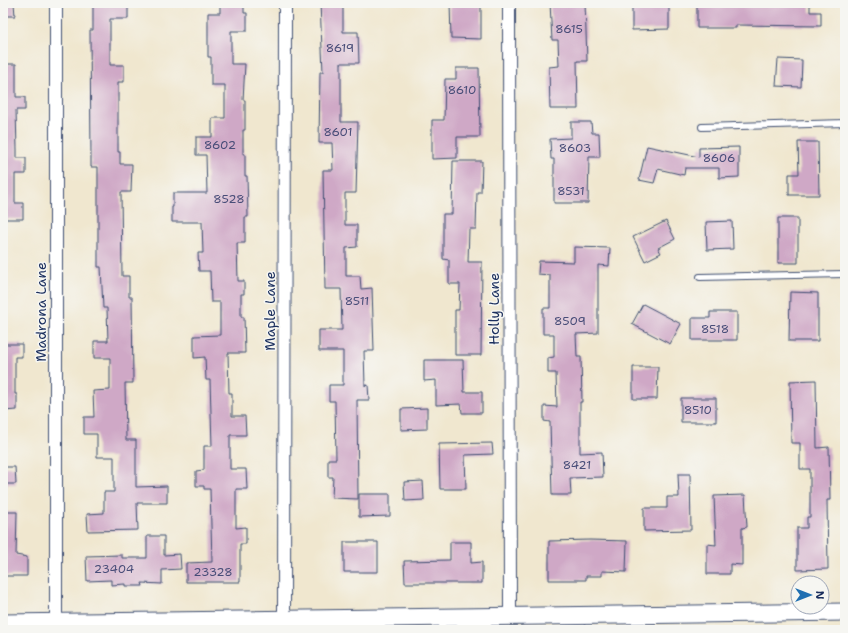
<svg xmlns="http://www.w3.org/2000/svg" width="848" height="633" font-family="'Shantell Sans',sans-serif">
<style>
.building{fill:#cfa8c6}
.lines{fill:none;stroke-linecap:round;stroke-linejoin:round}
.lane-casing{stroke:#3b4b6f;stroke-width:8}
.street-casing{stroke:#3b4b6f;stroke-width:14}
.secondary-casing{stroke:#3b4b6f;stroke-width:19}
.lane{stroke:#fff;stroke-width:6}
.street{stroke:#fff;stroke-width:12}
.secondary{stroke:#fff;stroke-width:17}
.labels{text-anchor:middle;stroke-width:3;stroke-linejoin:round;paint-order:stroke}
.number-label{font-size:12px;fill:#484d78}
.street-label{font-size:14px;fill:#1b2f5e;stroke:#f6f6f2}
</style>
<rect width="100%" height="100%" fill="#f6f6f2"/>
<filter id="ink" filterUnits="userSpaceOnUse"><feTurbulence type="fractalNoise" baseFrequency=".025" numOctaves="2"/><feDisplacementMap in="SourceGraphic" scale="8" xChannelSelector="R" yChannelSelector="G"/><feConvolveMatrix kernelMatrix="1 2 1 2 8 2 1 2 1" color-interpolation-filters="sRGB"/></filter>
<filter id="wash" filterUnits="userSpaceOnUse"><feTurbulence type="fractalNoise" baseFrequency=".012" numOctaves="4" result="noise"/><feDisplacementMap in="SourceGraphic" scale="16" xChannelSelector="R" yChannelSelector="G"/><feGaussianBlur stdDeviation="0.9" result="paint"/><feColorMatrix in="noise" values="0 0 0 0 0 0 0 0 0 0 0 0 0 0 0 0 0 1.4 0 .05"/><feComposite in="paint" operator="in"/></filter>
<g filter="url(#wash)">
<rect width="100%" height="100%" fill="#f0e7cf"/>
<g id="blocks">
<!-- building -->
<path class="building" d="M3 3H14L15 16H3Z
M104 3H128V19H110V65H124V82H118V152H120V164H132L131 192H121L122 276H129V297H132L133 383H125L126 440H136V487L167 486V503H137L138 530 88 531 87 514 104 513V492H114V457H97V434H84V417H94L93 391 110 390V358H94V341H108L107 308H103L101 267H98V167H91V157L90 30H93V5H104Z
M220 3H244V13H247V31H231V64H245L243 100H245V130H243V154H245V176H247L248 217H245V243H237L238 281H244V294H241V317H244L245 353H228L229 393H232V416H245L246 435H230V469H246L247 489H236V528L246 527V544H240V582H186V563L212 562 210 489H204V486H196V471L204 470V446H212L210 380H206L205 357 194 358V336L220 335V302H211L210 271H199L198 253H203L202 222H172V207H173V193H207L206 155H196V137H212V118H225V85H211V57H208V13H220Z
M320 3H343V32H358L359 63H341V122H358L356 193H345V225H357V247L346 248V276H360L361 289 372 288 374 351H364L365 386 368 385 369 400H357L358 499 332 498 333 477H328V459H336L335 401H329V385H343V351H319V330H342L341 289H325L323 170H333L332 143H319L320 72H323Z
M450 3H475V6H481V39L451 38Z
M550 3H585L587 61H577L578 109H550L549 67 559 66 558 40H552Z
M743 3H810V12H821V26L736 25V28H697V5H743Z
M632 6H669V29L632 30Z
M778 59 802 60 801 87 776 86Z
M3 64H16V97H25V110H16L17 150V158H26V174H15V203H23V219H3Z
M456 68H479L480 137H457V158L432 159V120H444L445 79H456Z
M571 122H591L592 133H599L600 157H589L588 203H554V159H551L550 139 571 138Z
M798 142H818L819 195H789V174H799Z
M647 146 699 157V148L739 147V177L719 178V168H685L684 175 658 169 654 183 639 180Z
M453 161H482L481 192H477L476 229H469L468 262H482L481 355H455V310H459L460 284H449V260L443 259V214H452Z
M778 218H798V263H778Z
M666 221 675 239 658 248 661 253 645 261 633 237Z
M732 221 733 249 707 250 706 222Z
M574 247 610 248 609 266 598 265V333L576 334 577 357H581L582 402H580V453L602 452 603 477 570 478 571 495H552L550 422 544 421V406L557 407 556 373H548V358L554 357V334H543V308H550V275L538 274 539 261 574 262Z
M790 292 818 293V341H789Z
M643 304 681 324 670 344 632 324Z
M710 312H737V340H692V318H710Z
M3 344H22V357H15V394H17V410L3 411Z
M424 360H463L464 392H482V413H462L461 404 436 405V380L424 381Z
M633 367H658L657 399H633Z
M816 380 817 448 829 447 830 500H827L828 569 797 570V528H807V517H810V469H800V443H791L790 381Z
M681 398H716V422H681Z
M427 408V429L401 430V409Z
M492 443 493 454 465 455 466 489H440L439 444Z
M3 467H15L16 484H3Z
M678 474H690L691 530 644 531V508H667V497H679Z
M423 481 424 500 405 501 404 482Z
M359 494H390V516L359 517Z
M745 495 747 527 742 528V565L730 564V574H707V544L716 545 714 496Z
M3 512H17L16 555 27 557V576H3Z
M147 536H164V555L180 554 181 569 162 570V584L142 583 143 586H125V584L111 585V580L87 581 86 556 122 555V558H147Z
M590 540 627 541 626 572 602 571V576H586V580H549V541Z
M344 542H378V572H344Z
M450 542H471V563L482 562V583H405L404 561 450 560Z"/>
</g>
</g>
<g filter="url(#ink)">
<use href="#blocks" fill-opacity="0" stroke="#3b4b6f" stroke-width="1"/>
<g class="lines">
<defs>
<path id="lane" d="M702 127 845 123
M700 277 845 274
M442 618V630
M374 619V630"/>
<path id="street" d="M56 3V622
M509 3 510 616
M284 619 285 3"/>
<path id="secondary" d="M3 623 845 612"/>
</defs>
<!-- lane casing -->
<use href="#lane" class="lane-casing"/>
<!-- street casing -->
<use href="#street" class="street-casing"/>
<!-- secondary casing -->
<use href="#secondary" class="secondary-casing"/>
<!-- lane -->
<use href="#lane" class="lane"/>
<!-- street -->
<use href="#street" class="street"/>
<!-- secondary -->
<use href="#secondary" class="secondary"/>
</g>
</g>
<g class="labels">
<!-- number labels -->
<g class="number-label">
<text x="569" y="33">8615</text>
<text x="340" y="52">8619</text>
<text x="462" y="94">8610</text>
<text x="338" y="136">8601</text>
<text x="220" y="149">8602</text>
<text x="575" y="152">8603</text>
<text x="719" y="162">8606</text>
<text x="571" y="195">8531</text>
<text x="229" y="203">8528</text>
<text x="357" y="305">8511</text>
<text x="570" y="325">8509</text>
<text x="715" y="333">8518</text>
<text x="698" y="414">8510</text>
<text x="577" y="469">8421</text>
<text x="114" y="573">23404</text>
<text x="213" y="576">23328</text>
</g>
<!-- street labels -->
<g class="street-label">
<text transform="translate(494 309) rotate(-90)" y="5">Holly Lane</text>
<text transform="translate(270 311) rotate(-90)" y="5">Maple Lane</text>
<text transform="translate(41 312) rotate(-90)" y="5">Madrona Lane</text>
</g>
</g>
<!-- margin -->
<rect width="848" height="633" fill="none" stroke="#f6f6f2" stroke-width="16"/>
<!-- north arrow -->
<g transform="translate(810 595) rotate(90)"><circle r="19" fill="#f6f6f2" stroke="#9ea6b7"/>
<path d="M0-3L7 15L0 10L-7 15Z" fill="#1f6fb2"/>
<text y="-6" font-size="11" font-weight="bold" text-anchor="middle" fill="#1b2f5e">N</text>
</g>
</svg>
